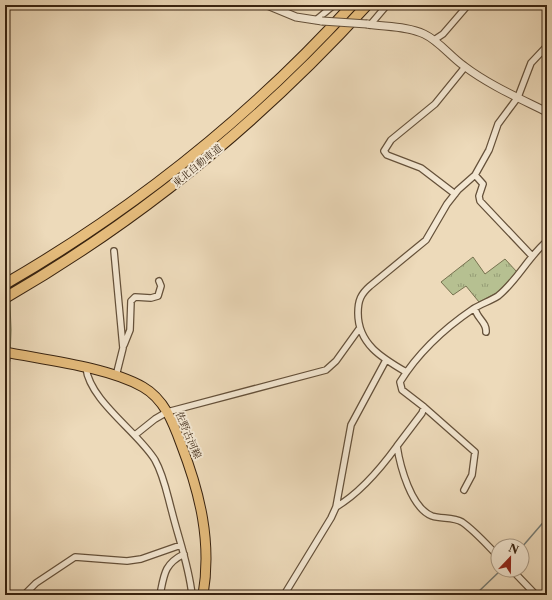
<svg xmlns="http://www.w3.org/2000/svg" width="552" height="600" font-family="'Libre Caslon Text','Noto Serif JP',serif">
<style>
.grass{fill:url(#grass-tufts);stroke:#777250}
.wetland{fill:url(#wetland-marsh);stroke:#777250}
.lines{fill:none;stroke-linecap:round;stroke-linejoin:round}
.stream{stroke:#757c75;stroke-width:1.5}
.minor-casing{stroke:#65513a;stroke-width:8}
.tertiary-casing{stroke:#65513a;stroke-width:9}
.primary-casing{stroke:#382310;stroke-width:11}
.motorway-casing{stroke:#382310;stroke-width:12}
.minor{stroke:#f3e7d2;stroke-width:5.5}
.tertiary{stroke:#f3e7d2;stroke-width:7}
.primary{stroke:#e6bd7d;stroke-width:9}
.motorway{stroke:#e6bd7d;stroke-width:10}
.tertiary-bridge-casing{stroke:#65513a;stroke-width:9;stroke-linecap:butt}
.tertiary-bridge{stroke:#f3e7d2;stroke-width:7}
.labels{text-anchor:middle;stroke-width:4;stroke-linejoin:round;paint-order:stroke}
.street-label{font-size:10px;fill:#382310;stroke:#f3e7d2}
</style>
<defs>
<pattern id="grass-tufts" width="24" height="20" patternUnits="userSpaceOnUse"><rect width="24" height="20" fill="#b6c091"/><path d="M3 7l-1-3M5 7V3M7 7l1-3M15 17l-1-3M17 17v-4M19 17l1-3" fill="none" stroke="#959c75"/></pattern>
<pattern id="wetland-marsh" width="20" height="14" patternUnits="userSpaceOnUse"><rect width="20" height="14" fill="#b6c091"/><path d="M1 5h8M5 5V1M11 12h8M15 12V8" fill="none" stroke="#959c75"/></pattern>
</defs>
<rect width="100%" height="100%" fill="#eddaba"/>
<filter id="stains"><feTurbulence type="fractalNoise" baseFrequency=".005" numOctaves="4"/><feColorMatrix values="0 0 0 0 .2 0 0 0 0 .09 0 0 0 0 .02 0 0 0 .5 -.17"/></filter>
<radialGradient id="worn" r=".72"><stop offset=".6" stop-color="#630" stop-opacity="0"/><stop offset="1" stop-color="#630" stop-opacity=".3"/></radialGradient>
<!-- grass -->
<path class="grass" d="M473 257 485 274 505 259 517 272 497 293 479 302 466 286 453 295 441 282Z"/>
<!-- wetland -->
<path class="wetland" d="M5 165 11 330 10 360 5 385Z"/>
<g class="lines">
<!-- stream -->
<path class="stream" d="M522 547 547 518
M475 595 501 570"/>
<defs>
<path id="minor" d="M316 20 334 5
M370 25 387 5
M434 40 443 34 468 5
M475 175 483 184 479 196 480 201 532 256
M455 194 421 168 387 155 384 151 391 140 435 104 465 67
M114 251 123 348 116 376
M475 308C476 318 487 322 486 332
M124 345 130 330 131 301 135 297 151 298 158 296 161 286 159 281
M86 368C90 401 138 432 155 460 164 476 167 494 172 512 179 540 189 566 192 595
M406 372C382 358 358 344 358 313 358 300 361 294 370 286L426 240 447 204 458 190 475 175 489 150 498 124 518 97 531 63 547 46
M424 407 475 452 472 475 464 490
M135 435 155 419 167 412 326 370 336 361 359 329
M397 446 422 413 424 407 402 390 400 382C418 353 445 328 473 309 481 304 490 301 498 296 517 281 528 257 547 241
M336 507C360 493 381 468 397 446 400 466 411 508 432 516 441 519 454 517 462 522 475 531 487 545 498 556
M512 570 536 595
M24 595 36 583 75 557 127 561 141 559 181 545
M160 595C164 575 164 564 184 554
M284 595 331 518 336 507 351 425 386 360"/>
<path id="tertiary" d="M267 5 296 17 322 21
M367 24C385 27 407 26 424 34 439 41 450 56 464 66 489 85 519 98 547 112"/>
<path id="primary" d="M5 352C45 360 108 367 143 387 164 399 173 422 181 444 200 493 212 542 203 595"/>
<path id="motorway" d="M5 284C133 210 252 115 352 5
M5 298C140 220 262 120 367 5"/>
</defs>
<!-- minor casing -->
<use href="#minor" class="minor-casing"/>
<!-- tertiary casing -->
<use href="#tertiary" class="tertiary-casing"/>
<!-- primary casing -->
<use href="#primary" class="primary-casing"/>
<!-- motorway casing -->
<use href="#motorway" class="motorway-casing"/>
<!-- minor -->
<use href="#minor" class="minor"/>
<!-- tertiary -->
<use href="#tertiary" class="tertiary"/>
<!-- primary -->
<use href="#primary" class="primary"/>
<!-- motorway -->
<use href="#motorway" class="motorway"/>
<defs>
<path id="tertiary-bridge" d="M322 21 367 24"/>
</defs>
<!-- tertiary-bridge casing -->
<use href="#tertiary-bridge" class="tertiary-bridge-casing"/>
<!-- tertiary-bridge -->
<use href="#tertiary-bridge" class="tertiary-bridge"/>
</g>
<g class="labels">
<!-- street labels -->
<g class="street-label">
<text transform="translate(197 165) rotate(-39)" y="4">東北自動車道</text>
<text transform="translate(189 435) rotate(67)" y="4">佐野古河線</text>
</g>
</g>
<!-- margin -->
<rect width="552" height="600" fill="none" stroke="#eddaba" stroke-width="20"/>
<rect x="6" y="6" width="540" height="588" fill="none" stroke="#382310" stroke-width="2"/>
<rect x="10" y="10" width="532" height="580" fill="none" stroke="#382310"/>
<!-- north arrow -->
<g transform="translate(510 558) rotate(22)"><circle r="19" fill="#f3e7d2" stroke="#a89984"/>
<path d="M0-3L7 15L0 10L-7 15Z" fill="#8f2418"/>
<text y="-6" font-size="11" font-weight="bold" text-anchor="middle" fill="#382310">N</text>
</g>
<rect width="100%" height="100%" filter="url(#stains)"/>
<rect width="100%" height="100%" fill="url(#worn)"/>
</svg>
